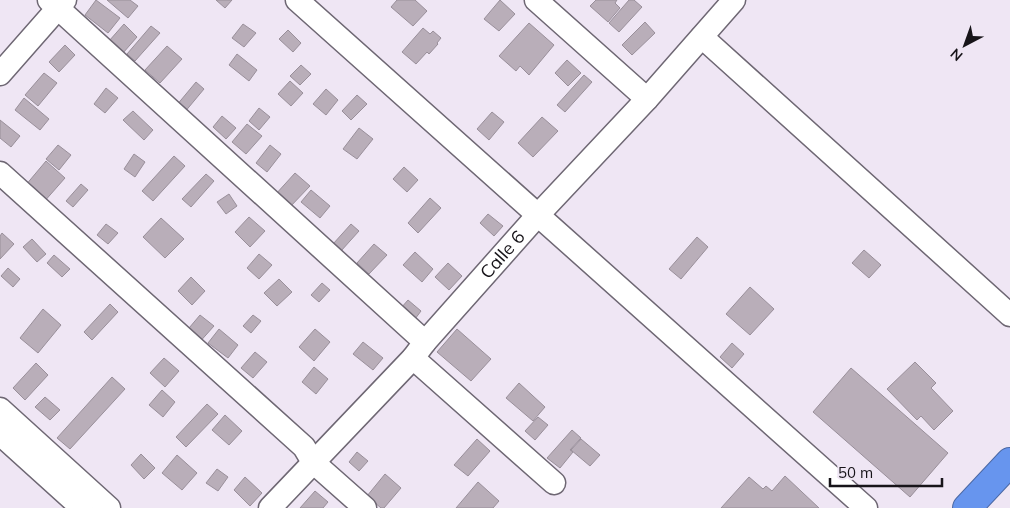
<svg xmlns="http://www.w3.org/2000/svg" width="1010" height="508" font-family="Mulish,sans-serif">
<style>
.building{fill:#b9aeb9;stroke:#998f9a}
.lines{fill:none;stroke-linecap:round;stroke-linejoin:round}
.minor-casing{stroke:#6e6773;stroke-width:25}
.highway-casing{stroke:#4b68a3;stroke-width:30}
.minor{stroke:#fff;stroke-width:22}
.highway{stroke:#6795ee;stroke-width:28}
.labels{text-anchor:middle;stroke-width:4.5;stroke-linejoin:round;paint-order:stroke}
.street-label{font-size:18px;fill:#171419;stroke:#efe6f4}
</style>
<rect width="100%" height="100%" fill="#efe6f4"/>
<!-- building -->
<path class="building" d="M96 0 120 18 108 33 85 15Z
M107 0H130L138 6 128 18Z
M216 0H232L225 8Z
M397 0H415L427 11 413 26 391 7Z
M500 0 515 14 499 31 484 19Z
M596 0H617L615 3 620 8 608 22 590 6Z
M629 0H634L642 7 619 32 609 23Z
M645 22 655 33 632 55 622 45Z
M529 23 554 45 529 75 520 66 516 71 499 56Z
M124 24 137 37 123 53 109 41Z
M243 24 256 33 244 47 232 38Z
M151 26 160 33 135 61 127 54Z
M423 28 430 34 433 31 441 38 437 43 438 44 429 54 427 52 416 64 402 52Z
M288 30 301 43 293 52 279 39Z
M65 45 75 55 59 72 49 62Z
M167 46 182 59 160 83 145 70Z
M237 54 257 70 249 81 229 65Z
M567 60 581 73 568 86 555 73Z
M301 65 311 74 300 85 290 76Z
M44 73 57 83 38 106 25 95Z
M584 75 592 82 565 112 557 105Z
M290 81 303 93 291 106 278 94Z
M196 82 204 89 184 113 176 106Z
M106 88 118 98 105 113 94 104Z
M326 89 338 100 326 115 313 104Z
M357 95 367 104 351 120 342 111Z
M24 98 49 119 40 130 15 110Z
M259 108 270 117 259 130 249 121Z
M133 111 153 130 144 140 123 120Z
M492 112 504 122 489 140 477 129Z
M222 116 236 128 226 139 213 127Z
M542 117 558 131 533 157 518 143Z
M0 120 20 136 11 147 0 138Z
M247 124 262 136 246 154 232 142Z
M359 128 373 139 357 159 343 149Z
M58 145 71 155 59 170 46 159Z
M270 145 281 154 267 172 256 163Z
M134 154 145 162 135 177 124 169Z
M174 156 185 166 153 201 142 191Z
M46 161 65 178 43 203 25 186Z
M404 167 418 180 407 192 393 179Z
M295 173 310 186 289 208 275 195Z
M206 174 214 181 191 207 182 199Z
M81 184 88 190 73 207 66 201Z
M311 190 330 206 320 218 301 202Z
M229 194 237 206 226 214 217 202Z
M430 198 441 208 418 233 408 223Z
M488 214 503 226 494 236 480 223Z
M249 217 265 231 250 247 235 232Z
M161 218 184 239 165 258 143 237Z
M106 224 118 233 108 244 97 235Z
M351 224 359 231 341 251 333 244Z
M2 233 14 244 0 259V236Z
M697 237 708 247 681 279 669 269Z
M32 239 46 254 37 262 23 247Z
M374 244 387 255 369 274 357 263Z
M864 250 881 265 869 278 852 263Z
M415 252 433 269 422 282 403 265Z
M259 254 272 265 259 279 247 268Z
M54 255 70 269 62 277 47 263Z
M448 263 462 276 449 290 435 277Z
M8 268 20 279 13 287 1 276Z
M191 277 205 291 192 305 178 291Z
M279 279 292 292 277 306 264 293Z
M322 283 330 290 319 302 311 295Z
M750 287 774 309 750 335 726 314Z
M408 300 421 311 415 319 401 308Z
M110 304 118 312 92 340 84 332Z
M43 309 61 325 38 353 20 338Z
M200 315 214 326 197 345 184 334Z
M253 315 261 321 251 333 243 326Z
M219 329 238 345 228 358 208 343Z
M315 329 330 342 314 361 299 347Z
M457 329 491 359 471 381 437 352Z
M363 342 383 358 373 370 353 354Z
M732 343 744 354 732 368 720 357Z
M255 352 267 362 253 378 241 368Z
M164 358 179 371 165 387 150 373Z
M915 362 936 383 931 388 953 411 934 430 921 416 917 420 887 389Z
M36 363 48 375 25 400 13 388Z
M314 367 328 379 316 394 302 382Z
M851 368 948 453 910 497 813 412Z
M112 377 125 389 70 449 57 438Z
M519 383 545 407 533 421 506 398Z
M162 390 175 402 163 417 149 405Z
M45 397 60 410 50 420 35 407Z
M207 404 218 414 186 447 176 437Z
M225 415 242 431 229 445 212 430Z
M538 417 548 425 535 440 525 431Z
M572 430 581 438 570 450 573 452 560 468 547 458Z
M477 439 490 451 468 476 454 465Z
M581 439 600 455 590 466 571 450Z
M357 452 368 461 359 471 349 462Z
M141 454 155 468 144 479 131 465Z
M177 455 197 473 182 490 162 473Z
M217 469 228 477 218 491 206 483Z
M385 474 401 488 384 508H381L367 496Z
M785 476 819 508H721L749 477 763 489 766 486 772 491Z
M245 477 262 493 250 506 234 490Z
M478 482 499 501 493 508H456Z
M315 491 328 502 323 508H300Z"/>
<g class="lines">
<defs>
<g id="minor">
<path d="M49 0 425 342"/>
<path d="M297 0 866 508"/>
<path d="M536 0 647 99"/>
<path d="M702 37 1010 315"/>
<path d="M0 74 65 0"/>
<path d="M0 173 304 447 313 462 365 508"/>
<path d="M413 358 554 483"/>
<path d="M0 409 109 508"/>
<path d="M0 434 82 508"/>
<path id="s1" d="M270 508 413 358 425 342 537 216 647 99 734 0"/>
</g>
<path id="highway" d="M967 508 1010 462"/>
</defs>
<!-- minor casing -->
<use href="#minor" class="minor-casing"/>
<!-- highway casing -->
<use href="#highway" class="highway-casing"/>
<!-- minor -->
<use href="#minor" class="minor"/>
<!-- highway -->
<use href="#highway" class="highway"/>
</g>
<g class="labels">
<!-- street labels -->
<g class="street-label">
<text dy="6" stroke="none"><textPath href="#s1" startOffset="344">Calle 6</textPath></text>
</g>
</g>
<!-- north arrow -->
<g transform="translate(965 45) rotate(221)" stroke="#efe6f4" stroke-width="4" paint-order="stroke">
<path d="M0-4L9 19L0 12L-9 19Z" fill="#171419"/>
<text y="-8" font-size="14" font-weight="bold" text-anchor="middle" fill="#171419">N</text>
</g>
<!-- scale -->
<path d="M830 478v8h112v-8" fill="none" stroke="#171419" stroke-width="2.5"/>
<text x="838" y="478" font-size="15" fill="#171419" stroke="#efe6f4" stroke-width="4" paint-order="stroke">50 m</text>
</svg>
